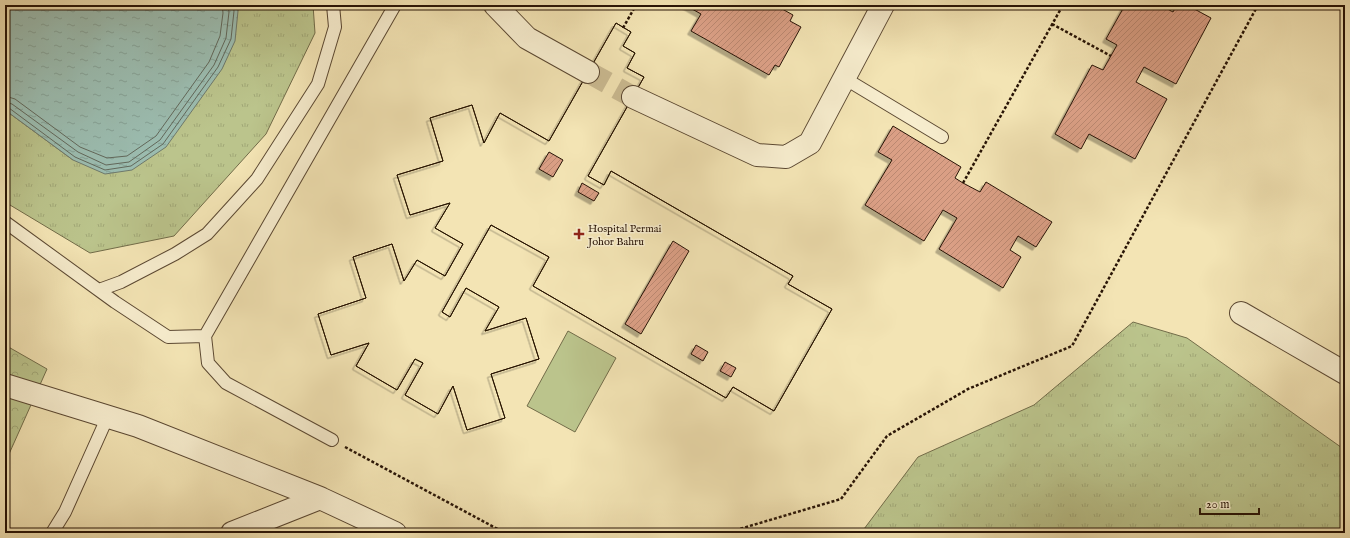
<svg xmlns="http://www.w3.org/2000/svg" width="1350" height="538" font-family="'IM FELL English',serif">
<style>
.grass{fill:url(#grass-tufts);stroke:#726c49}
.forest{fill:url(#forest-crowns);stroke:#726c49}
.garden{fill:#bbc48c;stroke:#726c49}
.water{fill:url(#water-ripples);stroke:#6e7a6d}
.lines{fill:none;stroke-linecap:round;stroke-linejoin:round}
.shore{stroke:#62695c;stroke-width:1}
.building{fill:url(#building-hatch);stroke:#281406;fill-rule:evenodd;filter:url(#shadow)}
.street-tunnel{stroke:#caba91;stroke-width:22;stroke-dasharray:22 11;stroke-linecap:butt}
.lane-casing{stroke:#5b4832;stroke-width:14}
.street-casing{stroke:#5b4832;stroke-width:24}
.path{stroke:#281406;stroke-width:2.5;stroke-dasharray:3 2;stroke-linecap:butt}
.lane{stroke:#f7edce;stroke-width:12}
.street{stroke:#f7edce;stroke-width:22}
.poi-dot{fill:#8f2418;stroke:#f7edce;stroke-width:1.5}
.labels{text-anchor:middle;stroke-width:3;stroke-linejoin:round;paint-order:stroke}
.poi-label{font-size:11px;fill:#281406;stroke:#f7edce;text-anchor:start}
</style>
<defs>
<pattern id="grass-tufts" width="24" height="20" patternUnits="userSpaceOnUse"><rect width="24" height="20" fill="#bbc48c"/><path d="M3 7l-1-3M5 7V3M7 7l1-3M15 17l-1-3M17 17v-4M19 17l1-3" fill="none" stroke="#a1a877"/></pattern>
<pattern id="forest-crowns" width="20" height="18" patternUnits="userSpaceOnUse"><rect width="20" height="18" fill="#bbc48c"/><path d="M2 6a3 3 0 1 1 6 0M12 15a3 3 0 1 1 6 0" fill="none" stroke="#a1a877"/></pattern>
<pattern id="water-ripples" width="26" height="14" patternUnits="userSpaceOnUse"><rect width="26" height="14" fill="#9cbeb2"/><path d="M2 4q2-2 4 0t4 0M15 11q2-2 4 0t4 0" fill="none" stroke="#86a298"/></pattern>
<pattern id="building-hatch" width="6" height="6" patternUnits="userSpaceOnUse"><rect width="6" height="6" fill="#da9f85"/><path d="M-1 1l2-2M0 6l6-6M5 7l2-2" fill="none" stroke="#bb8871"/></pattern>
<filter id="shadow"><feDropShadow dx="-3.5" dy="3.5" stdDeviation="0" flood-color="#0004"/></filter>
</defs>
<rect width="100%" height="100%" fill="#f3e4b4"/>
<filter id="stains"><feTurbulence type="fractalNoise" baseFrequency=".005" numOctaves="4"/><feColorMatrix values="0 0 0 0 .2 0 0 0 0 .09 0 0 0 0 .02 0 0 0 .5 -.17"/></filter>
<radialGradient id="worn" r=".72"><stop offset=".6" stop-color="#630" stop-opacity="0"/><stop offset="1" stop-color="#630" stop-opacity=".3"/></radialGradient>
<!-- grass -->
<path class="grass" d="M236 5H313L315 33 266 134 174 236 90 253 5 202V110L73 160 238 11Z
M1133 322 1187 338 1345 450V533H861L918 457 1034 405Z"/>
<!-- forest -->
<path class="forest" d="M5 345 47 369 5 463Z"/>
<!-- garden -->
<path class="garden" d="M568 331 616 358 575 432 527 406Z"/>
<!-- water -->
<path class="water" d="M5 5H236L238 11 235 41 222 69 166 147 132 170 105 174 73 160 5 110Z"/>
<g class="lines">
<!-- shore -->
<path class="shore" d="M5 96 15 99 80 147 107 158 127 156 156 136 209 62 220 36 223 13 222 5
M5 102 12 104 78 152 106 165 129 162 160 140 214 65 226 38 229 12 228 5
M5 108H9L75 157 105 170 131 166 163 144 218 67 231 39 234 11 233 5"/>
</g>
<!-- building -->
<path class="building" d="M685 5H775L793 15 790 21 801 27 779 67 775 65 769 75 691 31 701 14Z
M1125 5H1160L1173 12 1177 5H1187L1211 18 1176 84 1144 67 1136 82 1167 99 1135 159 1089 134 1081 149 1055 134 1092 65 1103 70 1117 45 1106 39Z
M616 23 631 32 623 46 635 53 627 68 644 77 588 176 604 185 611 171 793 276 788 284 832 309 774 411 733 387 726 398 533 286 549 257 491 225 442 312 450 317 466 288 499 307 485 331 526 318 539 359 491 374 505 418 467 430 453 386 438 414 405 395 423 363 415 359 397 390 356 366 369 343 331 355 318 314 366 298 353 257 392 244 404 281 417 260 445 276 463 244 435 228 450 203 410 215 397 175 443 161 430 118 472 105 484 143 500 113 549 141ZM549 152 563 160 553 177 539 169ZM582 183 599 193 594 201 578 192ZM673 241 689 251 641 334 625 324ZM696 345 708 352 703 361 691 354ZM725 362 736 368 731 377 720 371Z
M616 23 631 32 623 46 635 53 627 68 644 77 588 176 604 185 611 171 793 276 788 284 832 309 774 411 733 387 726 398 533 286 549 257 491 225 442 312 450 317 466 288 499 307 485 331 526 318 539 359 491 374 505 418 467 430 453 386 438 414 405 395 423 363 415 359 397 390 356 366 369 343 331 355 318 314 366 298 353 257 392 244 404 281 417 260 445 276 463 244 435 228 450 203 410 215 397 175 443 161 430 118 472 105 484 143 500 113 549 141Z
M893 126 961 167 955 178 963 183 980 192 986 182 1052 222 1036 247 1018 236 1010 250 1021 257 1003 288 939 249 957 218 943 210 924 241 865 205 892 160 878 152Z"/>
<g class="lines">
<!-- street-tunnel -->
<path class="street-tunnel" d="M588 72 633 97"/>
<defs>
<path id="lane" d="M844 78 942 137
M5 222 115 302 168 337 205 336
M99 290 121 282 175 254 207 234 257 179 318 84 335 27 333 5
M332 440 226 383 208 363 205 336 395 5
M52 533 65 512 108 416"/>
<path id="street" d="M495 5 527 38 588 72
M633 97 757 155 786 157 810 143 883 5
M1241 313 1345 373
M5 385 138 426 320 498
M232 533 320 498 395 533"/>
</defs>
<!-- lane casing -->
<use href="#lane" class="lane-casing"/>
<!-- street casing -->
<use href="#street" class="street-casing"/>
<!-- path -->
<path class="path" d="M1052 24 1111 56
M623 28 636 5
M963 183 1063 5
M345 447 505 533
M726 533 841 499 887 436 968 389 1072 346 1258 5"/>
<!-- lane -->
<use href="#lane" class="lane"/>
<!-- street -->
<use href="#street" class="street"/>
</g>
<!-- markers -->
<path class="poi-dot" d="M577 228h4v4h4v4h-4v4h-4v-4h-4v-4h4z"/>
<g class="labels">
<!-- poi labels -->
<g class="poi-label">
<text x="588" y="232">Hospital Permai<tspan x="588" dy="13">Johor Bahru</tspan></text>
</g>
</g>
<!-- margin -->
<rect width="1350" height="538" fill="none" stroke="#f3e4b4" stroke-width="20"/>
<rect x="6" y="6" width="1338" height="526" fill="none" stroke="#281406" stroke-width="2"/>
<rect x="10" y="10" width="1330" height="518" fill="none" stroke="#281406"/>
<!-- scale -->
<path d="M1200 508v6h59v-6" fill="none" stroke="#281406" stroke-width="2"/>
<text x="1206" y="508" font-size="12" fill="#281406" stroke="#f7edce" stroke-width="3" paint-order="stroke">20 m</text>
<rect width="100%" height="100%" filter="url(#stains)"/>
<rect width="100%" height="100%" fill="url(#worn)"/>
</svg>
